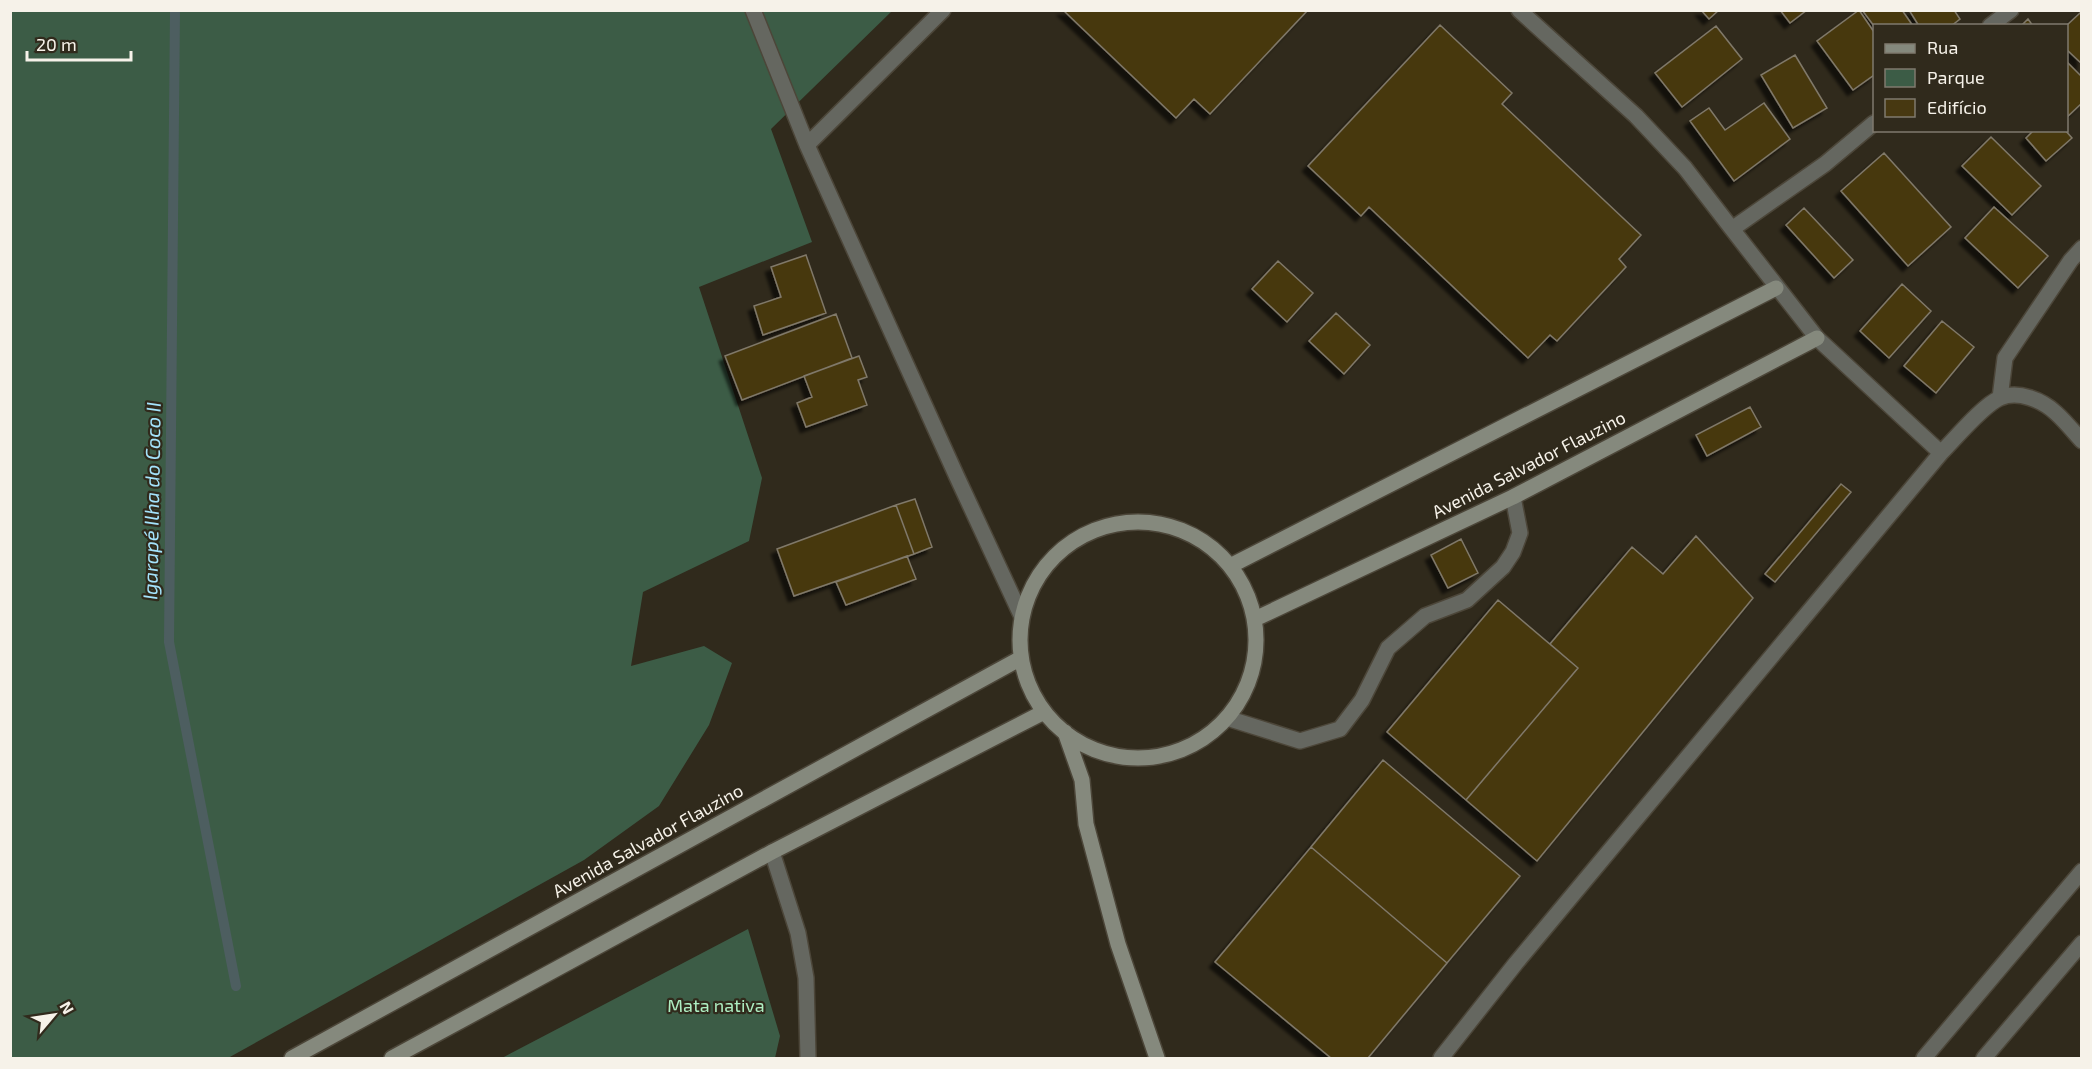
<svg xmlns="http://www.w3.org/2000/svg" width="2092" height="1069" font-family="'Exo 2',sans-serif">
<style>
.green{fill:#3c5c46}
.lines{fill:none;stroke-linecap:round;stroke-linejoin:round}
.stream{stroke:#4d5e60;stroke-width:10}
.building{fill:#473811;stroke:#807969;stroke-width:1.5;filter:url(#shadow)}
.lane-casing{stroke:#4c4639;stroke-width:18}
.street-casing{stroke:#4c4639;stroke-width:18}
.secondary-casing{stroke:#4c4639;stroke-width:18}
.lane{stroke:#656760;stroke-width:15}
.street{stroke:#656760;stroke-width:15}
.secondary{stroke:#85897d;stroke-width:15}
.labels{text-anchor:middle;stroke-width:4.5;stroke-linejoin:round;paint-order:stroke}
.street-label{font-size:18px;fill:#f6f2e9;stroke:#302a1c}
.park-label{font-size:18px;fill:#aeeec2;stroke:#302a1c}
.water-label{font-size:20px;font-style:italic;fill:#a4e3fb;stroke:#302a1c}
</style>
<defs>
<filter id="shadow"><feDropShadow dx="-5.5" dy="5.5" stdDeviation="1.5" flood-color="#0009"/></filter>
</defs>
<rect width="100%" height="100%" fill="#302a1c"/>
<!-- green -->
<path class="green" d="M10 11H892L771 129 812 242 699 287 762 478 749 541 643 592 631 666 704 646 732 663 709 725 659 806 584 860 228 1058H11Z
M748 929 780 1036 775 1058H502Z"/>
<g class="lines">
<!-- stream -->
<path class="stream" d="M175 10 169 642 236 986"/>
</g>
<!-- building -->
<path class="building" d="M1063 10H1308L1210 114 1194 99 1176 118Z
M1701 10H1719L1709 19Z
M1780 10H1807L1790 23Z
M1859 10 1874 32V75L1853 90 1817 41Z
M1862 10H1902L1913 26H1874Z
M1909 10H1954L1960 19 1951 26H1919Z
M2080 13 2082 15V64L2066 49V26Z
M2028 19 2033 26H2021Z
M1440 25 1512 93 1502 104 1641 235 1619 259 1626 267 1557 341 1550 335 1528 358 1369 207 1361 216 1308 166Z
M1716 26 1742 59 1682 107 1655 73Z
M1795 55 1827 108 1793 128 1761 75Z
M2066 61 2082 77V103L2066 118Z
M1764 103 1790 139 1734 181 1690 121 1709 108 1725 130Z
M2034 130H2065L2072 138 2046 161 2026 138Z
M1991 137 2041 186 2012 215 1962 166Z
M1884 153 1951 227 1908 266 1841 191Z
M1994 207 2048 256 2018 288 1965 238Z
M1804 208 1853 260 1834 278 1786 225Z
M806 255 826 313 763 335 754 306 781 297 771 267Z
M1278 261 1313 293 1287 322 1252 289Z
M1902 284 1931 311 1889 358 1860 331Z
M1336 313 1370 345 1344 374 1309 341Z
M836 314 852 358 742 400 725 356Z
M1942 321 1974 347 1936 393 1904 366Z
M859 356 867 377 858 380 867 405 806 427 797 403 812 397 804 376Z
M1750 407 1761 427 1707 456 1696 435Z
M1841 484 1851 492 1775 582 1765 574Z
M915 499 932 547 914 554 896 505Z
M896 505 914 554 794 596 777 549Z
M1696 536 1753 598 1537 861 1466 800 1578 668 1550 644 1632 547 1663 574Z
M1461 539 1478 573 1448 588 1431 555Z
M907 556 916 579 846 605 836 582Z
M1498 600 1578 668 1466 800 1387 732Z
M1383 760 1520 876 1447 963 1311 847Z
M1311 847 1447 963 1368 1058H1331L1215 962Z"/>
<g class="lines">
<defs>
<path id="lane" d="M1227 718 1300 741 1340 729 1362 700 1388 648 1425 616 1467 600 1503 567 1513 552 1520 533 1513 497"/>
<path id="street" d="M753 10 807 145 957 477 1022 617
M1519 10 1636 116 1685 168 1732 229 1825 164 1874 123
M1990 26 2011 10
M807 145 943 10
M1732 229 1817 338 1941 453
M2000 398 2005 358 2071 260 2082 248
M772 852 798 933 806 978 808 1058
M1441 1058 1516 963 1941 453C1955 439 1983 405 2000 398 2018 390 2042 400 2056 413 2065 421 2073 431 2082 441
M1924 1058 2082 871
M1984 1058 2082 943"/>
<path id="secondary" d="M1020 640a118 118 0 1 1 236 0a118 118 0 1 1-236 0Z
M1230 566 1776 288
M1255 619 1513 497 1817 338
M1065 732 1082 780 1086 824 1118 944 1157 1058
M292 1058 1021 658
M392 1058 772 852 1044 712"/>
</defs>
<!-- lane casing -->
<use href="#lane" class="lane-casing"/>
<!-- street casing -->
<use href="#street" class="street-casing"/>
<!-- secondary casing -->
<use href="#secondary" class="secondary-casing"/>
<!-- lane -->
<use href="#lane" class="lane"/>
<!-- street -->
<use href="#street" class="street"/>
<!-- secondary -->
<use href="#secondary" class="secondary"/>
</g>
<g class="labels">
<!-- street labels -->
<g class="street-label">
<text transform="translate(1529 465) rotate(-27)" y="6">Avenida Salvador Flauzino</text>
<text transform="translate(648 841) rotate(-29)" y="6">Avenida Salvador Flauzino</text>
</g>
<!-- park labels -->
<g class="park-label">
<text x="716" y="1012">Mata nativa</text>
</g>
<!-- water labels -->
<g class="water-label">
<text transform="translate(152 501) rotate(-89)" y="7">Igarapé Ilha do Coco II</text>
</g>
</g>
<!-- border -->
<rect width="2092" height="1069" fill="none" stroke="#f6f2e9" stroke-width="24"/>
<!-- legend -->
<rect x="1873" y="24" width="195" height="108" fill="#302a1c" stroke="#7f7a6e" stroke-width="1.5"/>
<rect x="1885" y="44" width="30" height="9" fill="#85897d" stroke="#7f7a6e" stroke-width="1.5"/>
<text x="1927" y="54" font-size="18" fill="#f6f2e9">Rua</text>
<rect x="1885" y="69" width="30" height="18" fill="#3c5c46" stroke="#7f7a6e" stroke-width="1.5"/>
<text x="1927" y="84" font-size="18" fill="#f6f2e9">Parque</text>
<rect x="1885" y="99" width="30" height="18" fill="#473811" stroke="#7f7a6e" stroke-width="1.5"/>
<text x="1927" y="114" font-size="18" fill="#f6f2e9">Edifício</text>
<!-- north arrow -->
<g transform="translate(54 1015) rotate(61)" stroke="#302a1c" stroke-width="4.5" paint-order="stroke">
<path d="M0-4.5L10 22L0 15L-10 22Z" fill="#f6f2e9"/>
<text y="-9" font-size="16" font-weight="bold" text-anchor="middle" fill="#f6f2e9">N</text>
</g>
<!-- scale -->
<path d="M27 51v9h104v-9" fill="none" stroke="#f6f2e9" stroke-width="3"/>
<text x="36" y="51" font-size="18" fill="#f6f2e9" stroke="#302a1c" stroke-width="4.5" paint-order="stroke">20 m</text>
</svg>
